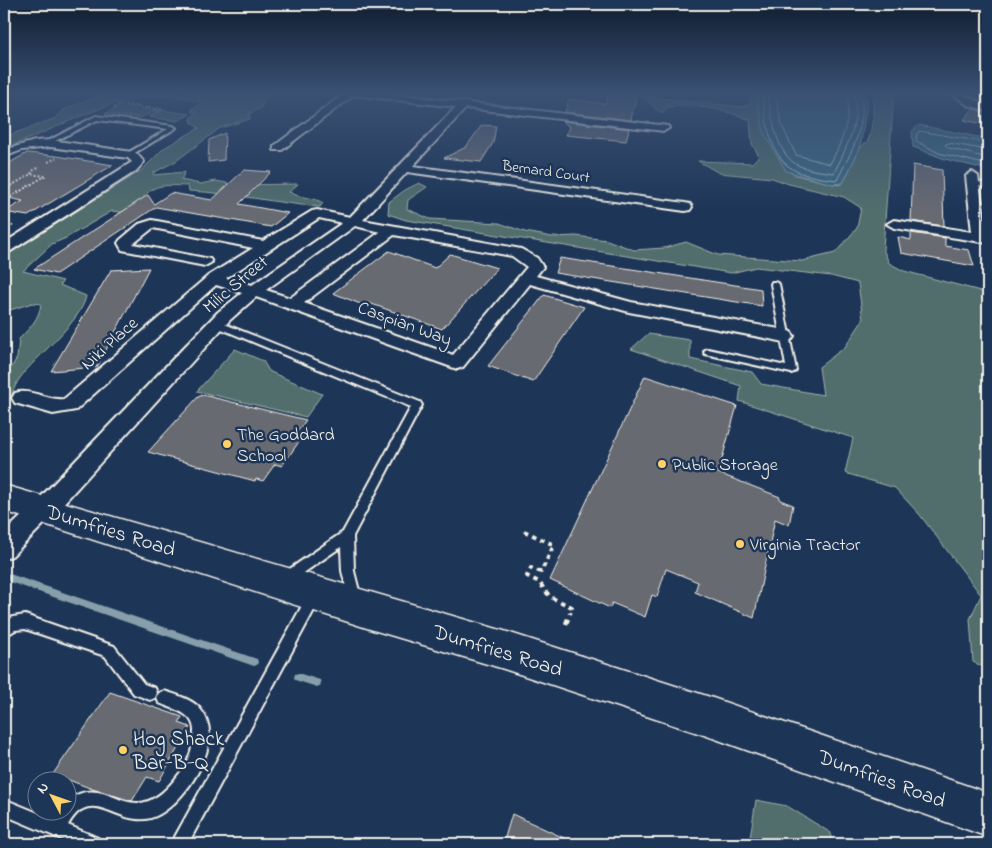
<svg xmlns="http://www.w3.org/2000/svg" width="992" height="848" font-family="'Indie Flower',sans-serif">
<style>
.green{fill:#516e6d;stroke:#a2b0aa}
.water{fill:#3d6983;stroke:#869fab}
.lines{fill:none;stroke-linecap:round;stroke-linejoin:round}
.shore{stroke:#abbbc0;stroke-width:1}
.stream{fill:#869fab;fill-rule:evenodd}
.building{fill:#686a72;stroke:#f4f1e8}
.lane-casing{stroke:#f4f1e8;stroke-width:4}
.street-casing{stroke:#f4f1e8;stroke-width:4}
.primary-casing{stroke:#f4f1e8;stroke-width:3}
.path-far2{stroke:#f4f1e8;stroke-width:2;stroke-dasharray:2 2;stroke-linecap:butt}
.path-far1{stroke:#f4f1e8;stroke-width:4;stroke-dasharray:4.5 4.5;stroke-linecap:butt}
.path{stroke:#f4f1e8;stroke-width:4.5;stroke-dasharray:5.5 5.5;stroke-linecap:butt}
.lane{fill:#1d3557;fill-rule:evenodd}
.street{fill:#1d3557;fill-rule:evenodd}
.primary{fill:#1d3557;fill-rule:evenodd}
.poi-dot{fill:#ffd166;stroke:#1d3557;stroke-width:2}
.labels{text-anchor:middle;stroke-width:5;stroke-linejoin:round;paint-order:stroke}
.far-street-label{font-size:15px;fill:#f4f1e8;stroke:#1d3557}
.street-label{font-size:18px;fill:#f4f1e8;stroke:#1d3557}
.poi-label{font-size:18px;fill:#f4f1e8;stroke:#1d3557;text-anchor:start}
.near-street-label{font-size:21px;fill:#f4f1e8;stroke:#1d3557}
.near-poi-label{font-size:21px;fill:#f4f1e8;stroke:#1d3557;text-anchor:start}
</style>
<rect width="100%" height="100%" fill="#1d3557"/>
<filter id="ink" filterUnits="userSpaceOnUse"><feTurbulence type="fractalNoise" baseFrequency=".02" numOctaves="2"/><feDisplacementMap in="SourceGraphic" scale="10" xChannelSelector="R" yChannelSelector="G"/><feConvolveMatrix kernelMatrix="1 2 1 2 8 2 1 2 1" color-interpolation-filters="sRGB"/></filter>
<g filter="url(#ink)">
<!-- green -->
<path class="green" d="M105 93H276L264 101 261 108 249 114 250 119 220 128 176 161 153 173 154 175 185 172 181 180 200 184 216 181 237 185 298 184 289 192C302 199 312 196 323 203L320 207C276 203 233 193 189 191L188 186C155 185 150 183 134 214L112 211 66 238 52 244 23 271 63 281 60 285 86 296C82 321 36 356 20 378 13 387 12 399 4 408V379L17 358 19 339C30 328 39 319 41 304L32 303 4 312V257L142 170 164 148 199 128 193 124 190 118 197 113 192 112V109L202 103C196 100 189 99 183 98 120 87 62 129 4 148V137L56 118 65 109Z
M744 93H757L759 112 795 175 839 185 843 183 860 148 869 139 873 119V97L877 93H894L883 249 889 263 904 271 988 293V669L973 662 970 619 981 595 920 515 895 488 845 473 853 438 739 401 741 386 631 349 648 334 690 340V359L752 372 761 384 823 395 819 367 845 347 863 320 858 283 831 276 756 267 731 273 406 220 388 214 389 202 405 190 419 183 427 187 408 200 407 209 430 219 499 223 525 232 552 237 576 236 607 240 634 250 664 248 686 242 718 255 802 261 835 253 857 228 861 208 844 197 789 184 772 178 719 173 698 161 752 163 759 156 752 144 750 120C725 109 695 104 668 107L662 114 642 96 742 107 751 103 750 96Z
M121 105 157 110 140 118 105 114Z
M161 110 190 114 178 121 149 117Z
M235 349 263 361 269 371 275 374 322 394 306 417 197 391Z
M756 800 787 806 831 833 832 844H749Z"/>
<!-- water -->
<path class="water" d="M757 93H858L868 98 860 148 843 183 832 184 786 171 764 133Z
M919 125 988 139V170L945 159 913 147 912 131Z"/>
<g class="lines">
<!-- shore -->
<path class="shore" d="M762 93C765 115 769 151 788 166 801 176 821 178 837 180 850 155 869 122 860 93
M768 93C771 114 775 148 793 162 803 170 821 171 834 173 846 149 861 120 854 93
M775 93 782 126 796 155 830 164C842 142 852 118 846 93
M988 143 920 131 917 133 916 141 939 153 988 165
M988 150 948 143 945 145 948 148 988 158"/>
<!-- stream -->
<path class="stream" d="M4 572 254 658 257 659 258 662 257 665 254 666 4 580Z
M298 673 320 680 321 683 320 686 317 687 295 680 294 677 295 674Z"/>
</g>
<!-- building -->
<path class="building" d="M607 93H637L631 120 565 112 569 99 606 104Z
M973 109 988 113V125L964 120Z
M562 121 629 129 626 141 566 135 570 127Z
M482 125 496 126 493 143 481 162 444 158 466 147Z
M225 133 224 160 208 162 209 140Z
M27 153 57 156 113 165 28 216 4 212 23 201 4 197V166Z
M913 165 942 170 944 226 911 221Z
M244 170 271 172 239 204 288 213 271 227 156 207 56 274 34 269 148 195 154 204 171 193 212 200Z
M911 233 945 238V246L969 250 974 266 901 253 898 237 911 240Z
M389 251 435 268 450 254 497 268 442 329 366 302 363 305 333 293Z
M560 258 761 289 762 306 555 273Z
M149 268 97 367 51 371 111 270Z
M544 295 584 307 533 382 488 366Z
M645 376 737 406 718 473 780 497V500L793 505 789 525 775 519 754 618 695 592 698 582 666 569 657 597 652 595 645 617 612 603 610 608 550 580Z
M203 395 306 420 296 434 303 436 282 466 275 464 263 481 256 479 255 481 148 452 198 397Z
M110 692 182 717 179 723 190 727 159 781 147 777 132 801 95 790 53 774Z
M512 814 577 844H503Z"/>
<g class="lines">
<defs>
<path id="lane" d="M96 116 173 126 176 128 128 157 126 156V154L168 129 97 120 49 144 44 143Z
M973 181 988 184V188L971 184V182Z
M772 282H775L779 284 796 370 794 372 791 373 705 354 704 352 705 350 708 349 786 366 771 284Z
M217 321 420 402 422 405 353 536 354 571 361 599 360 603 355 605 350 603 342 571 341 547 292 581 288 583 284 581 282 577 284 573 343 532 411 407 214 326 213 324Z
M314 591 319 593 320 597 319 601 188 844H171L309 593Z
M25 615 114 646 144 684 155 688 157 693 155 698 150 700 134 694 105 656 25 629 15 630 4 637V622L13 617Z
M164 691C176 695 193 699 201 710 226 740 188 798 160 814 129 832 105 798 83 809 76 812 71 820 68 825L98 838 100 844H73L4 815V799L53 819 58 810H68V800C111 769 129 837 176 778 187 765 194 749 194 732 195 713 173 709 159 703L157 698 159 693Z"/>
<path id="street" d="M345 93H386L668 126 669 128 664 131 466 108 413 166 685 203 690 204 692 207 690 210 685 211 407 172 363 220 521 249 537 258 543 267 536 276 631 302 785 330 791 332 794 336 791 340 785 342 629 312 530 284 463 367 457 369 256 297 230 320 52 516 12 556 4 559V533L36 502 218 312 242 293 216 285 76 410 53 414 15 403 12 398 15 393C31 388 47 401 64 399L208 276 253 248 153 228 133 244 210 259 212 262 205 266 122 250 118 243 120 240 139 224 152 220 263 241 312 211 317 210 350 217 456 107 354 95 282 150H274V146ZM319 218 342 223 252 285 226 278ZM355 226 380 232 290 298 266 290ZM394 235 512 256 527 267 453 355 304 303Z
M951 93C965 93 975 101 988 105V111L968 105Z
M51 140 132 152 136 153 144 162 136 171 9 252 4 253V243L132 162 128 158 51 147 22 150 4 157V150L35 141Z
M972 172 978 176 988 243 894 228 887 224 894 220 972 232 966 176Z"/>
<path id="primary" d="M4 485 504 631 710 697 988 793V837L710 737 504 669 373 630 4 511Z"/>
</defs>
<!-- lane casing -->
<use href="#lane" class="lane-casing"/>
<!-- street casing -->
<use href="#street" class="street-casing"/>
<!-- primary casing -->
<use href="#primary" class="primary-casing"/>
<!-- path-far2 -->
<path class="path-far2" d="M114 108 121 104 161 109 154 113
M48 162 56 158
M31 174 32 171 40 167
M4 190 31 174 45 176 4 201
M4 224 13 226"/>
<!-- path-far1 -->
<path class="path-far1" d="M524 531 554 545 541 572 531 568 527 576 539 582 550 597 572 607 570 614"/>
<!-- path -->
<path class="path" d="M566 624 570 613"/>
<!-- lane -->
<use href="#lane" class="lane"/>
<!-- street -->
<use href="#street" class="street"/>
<!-- primary -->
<use href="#primary" class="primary"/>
</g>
</g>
<!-- sky -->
<linearGradient id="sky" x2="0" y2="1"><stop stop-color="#101d30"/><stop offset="0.44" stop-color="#3a5174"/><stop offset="1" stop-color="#3a5174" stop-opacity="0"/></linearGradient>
<rect width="992" height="212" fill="url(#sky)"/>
<!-- markers -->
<g class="poi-dot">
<circle cx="227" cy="444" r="5"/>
<circle cx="662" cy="464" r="5"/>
<circle cx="740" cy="544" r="5"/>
<circle cx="123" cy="750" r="5"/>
</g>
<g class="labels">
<!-- far-street labels -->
<g class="far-street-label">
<text transform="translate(546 171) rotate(8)" y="5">Bernard Court</text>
</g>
<!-- street labels -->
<g class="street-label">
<text transform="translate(235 284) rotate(-40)" y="6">Milic Street</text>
<text transform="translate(405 323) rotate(20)" y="6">Caspian Way</text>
<text transform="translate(109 343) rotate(-42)" y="6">Niki Place</text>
</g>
<!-- poi labels -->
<g class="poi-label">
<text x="237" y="440">The Goddard<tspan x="237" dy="21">School</tspan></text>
<text x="672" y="470">Public Storage</text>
<text x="750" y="550">Virginia Tractor</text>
</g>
<!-- near-street labels -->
<g class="near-street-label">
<text transform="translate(111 530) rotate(17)" y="7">Dumfries Road</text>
<text transform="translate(498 650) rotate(17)" y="7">Dumfries Road</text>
<text transform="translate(882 778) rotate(20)" y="7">Dumfries Road</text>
</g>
<!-- near-poi labels -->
<g class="near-poi-label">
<text x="133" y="745">Hog Shack<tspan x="133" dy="24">Bar-B-Q</tspan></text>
</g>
</g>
<!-- margin -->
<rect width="992" height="848" fill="none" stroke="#1d3557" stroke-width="20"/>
<rect x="10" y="10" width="972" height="828" fill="none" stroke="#f4f1e8" stroke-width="2" filter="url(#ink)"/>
<!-- north arrow -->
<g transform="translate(52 796) rotate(311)"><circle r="24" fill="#1d3557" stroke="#738091"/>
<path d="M0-4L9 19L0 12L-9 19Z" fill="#ffd166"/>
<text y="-8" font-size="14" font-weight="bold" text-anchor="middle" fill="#f4f1e8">N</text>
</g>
</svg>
